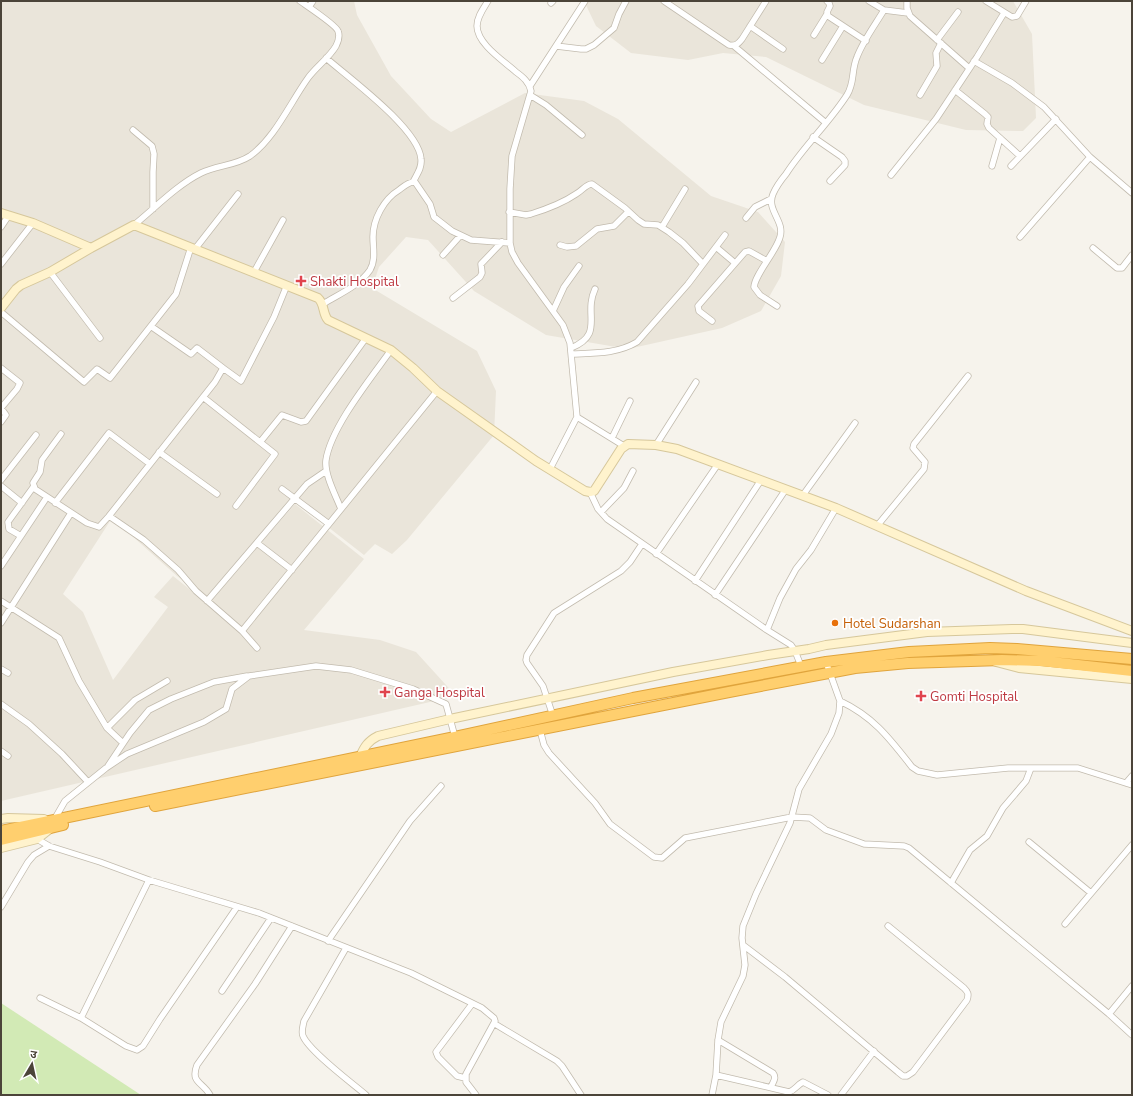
<svg xmlns="http://www.w3.org/2000/svg" width="1133" height="1096" font-family="'Nunito Sans','Noto Sans Devanagari',sans-serif">
<style>
.residential{fill:#eae5da}
.green{fill:#d2eab5}
.lines{fill:none;stroke-linecap:round;stroke-linejoin:round}
.street-casing{stroke:#c2bbae;stroke-width:7}
.secondary-casing{stroke:#d6c79b;stroke-width:10}
.highway-casing{stroke:#e0a43c;stroke-width:12}
.street{stroke:#fff;stroke-width:5.5}
.secondary{stroke:#fff3cd;stroke-width:8}
.highway{stroke:#ffcf6e;stroke-width:10}
.health-dot{fill:#e0444e;stroke:#fff;stroke-width:1.5}
.food-dot{fill:#e8710a;stroke:#fff;stroke-width:1.5}
.labels{text-anchor:middle;stroke-width:3.5;stroke-linejoin:round;paint-order:stroke}
.health-label{font-size:13px;fill:#be3a42;stroke:#fff;text-anchor:start}
.food-label{font-size:13px;fill:#c56008;stroke:#fff;text-anchor:start}
</style>
<rect width="100%" height="100%" fill="#f6f3ec"/>
<!-- residential -->
<path class="residential" d="M1 1H354L357 15 391 76 431 119 451 132 525 93 584 101 618 119 711 196 758 212 785 242 781 276 761 311 722 328 628 349 546 335 474 291 428 240 406 237 379 267 372 288 477 351 496 391 494 435 407 540 392 554 375 544 364 555 292 499 208 599 177 576 112 518 63 594 83 612 113 680 168 607 154 597 173 576 208 604 295 504 364 559 304 630 380 640 416 652 456 696 1 801Z
M584 1H1013L1032 34 1036 118 1023 131 966 130 864 105 766 57 723 53 688 60 631 53 596 26Z"/>
<!-- green -->
<path class="green" d="M1 1003 141 1095H1Z"/>
<g class="lines">
<defs>
<path id="street" d="M488 1C483 9 477 17 477 26 477 44 504 61 516 72 523 77 529 82 531 91L512 156 510 189V243L512 252 518 263 563 325 570 343 577 417 550 469
M664 1 729 45C736 46 738 44 742 39L766 1
M827 1 829 3 830 6 827 12 828 16 866 41
M869 1 884 10 908 13
M907 1V8L910 16 969 68
M986 1 1012 17 1017 16 1026 1
M551 3 553 1
M309 7 313 1
M750 26 783 49
M814 35 827 14
M937 40 958 12
M556 46 581 49H586L594 45 614 28 619 14 626 1
M734 46 826 123
M326 58C349 78 419 129 421 159 422 168 417 174 413 182
M822 60 843 26
M974 61 1012 83 1044 107 1090 157 1132 193
M530 86 585 1
M955 90 985 114 988 117 987 124 989 128 1020 156
M530 95 546 105 582 135
M920 95 937 66 936 53 941 43
M133 130 152 146 154 154 153 172V209
M813 137 842 157 845 161V165L830 181
M992 166 1000 138
M1011 166 1056 119
M891 175 936 119 977 57 1004 13
M509 212 526 215 531 214C547 209 563 203 576 194 582 191 586 184 592 184L625 208 638 220 644 224 658 225 669 232 683 243 703 264
M746 218 755 207 771 199
M134 225C155 208 177 185 201 173 217 165 235 166 250 156 275 138 290 103 308 78 316 67 329 58 336 46 338 42 340 36 338 31 336 25 307 6 300 1
M1 227 9 215
M662 227 685 189
M1020 237 1090 157
M560 245 567 247 576 246 597 229 614 226 628 212
M716 247 735 263
M1093 248 1117 268H1122L1132 255
M195 249 238 194
M443 255 460 236
M1 264 33 223
M50 272 100 338
M254 272 283 220
M453 298 480 277 482 273 481 264 502 242
M323 304C339 294 359 286 370 270 376 260 373 248 373 237 373 219 384 199 399 190 403 187 409 181 415 182L430 204 434 217 452 231 471 240 510 243
M777 306 760 295 754 287C755 274 776 252 780 237 785 221 766 210 773 194 776 187 781 180 786 174 804 146 829 123 847 95 855 82 851 71 857 57 863 41 875 25 884 10
M553 311 564 287 579 266
M1 312 84 382 97 369 110 378 176 294 191 247
M712 321 699 311 698 306 745 252 749 251 767 261
M152 327 191 354 197 348 223 368
M571 348C605 334 583 315 595 289
M572 354C594 353 617 354 637 342L688 284 725 235
M1 368 20 383 17 389 1 408 6 415 1 422
M203 397 275 454 236 506
M577 417 624 446
M61 434 42 460 40 472 33 483 35 489 87 523 99 527 109 516 144 540 178 570 196 591 242 631 257 648
M612 438 630 401
M261 441 282 415 301 422 306 421 366 338
M656 445 696 382
M159 452 217 494
M1 480 36 435
M1 486 22 503
M282 489 329 524
M590 492 598 509 607 519 767 630 791 645 795 651 801 666
M803 495 855 423
M55 503 109 433 150 464
M341 509C336 496 324 474 326 460 331 427 371 378 391 350
M601 512 624 488 633 471
M109 516 215 382 223 368 241 381 274 317 287 285
M877 526 924 469 925 462 913 448 914 444 968 376
M21 536 9 529 8 522 34 486
M257 543 292 570
M656 554 718 464
M1 566 47 497
M695 581 761 480
M715 595 786 489
M1 601 59 638 79 681 107 728 123 743
M207 601 307 484 326 471
M1 623 71 513
M767 630 780 598 796 569 811 550 836 508
M242 631 437 391
M1 669 8 673
M840 701C874 717 890 739 912 767L918 771 937 775 1008 768H1078L1132 785
M1 704 29 724 62 754 88 782
M553 716 543 686 527 663 526 660 527 655 554 613 621 571 630 562 642 544
M107 728 135 700 167 681
M540 730 544 745 549 753 595 803 610 824 654 857 662 858 685 838 792 817 810 818 826 830 864 844 904 846 909 848 1109 1014 1132 1035
M1 751 8 756
M108 766 130 733 149 710 171 699 214 682 247 676
M1126 783 1132 776
M54 820 65 801 106 768 127 754 204 722 226 709 232 689 249 676 316 666 351 670 413 689 446 704 455 737
M37 839 49 846 100 862 149 880 259 913 411 973 482 1008 494 1018 495 1021 466 1074V1082L476 1095
M1029 842 1091 893
M951 883 970 850 987 836 1003 808 1026 781 1031 768
M1 907 28 862 34 855 49 846
M1065 924 1132 845
M328 941 410 821 441 786
M743 945 785 977 898 1072 903 1076H907L913 1072 967 1000C969 994 968 992 964 988L888 926
M346 948 304 1021C303 1026 301 1032 303 1036 309 1051 352 1083 366 1095
M222 991 271 918
M40 998 81 1018 126 1046 137 1050 143 1046 160 1019 237 907
M1109 1014 1132 986
M81 1018 149 880
M495 1024 557 1061 562 1066 581 1095
M718 1040 773 1073C777 1078 773 1082 771 1087
M716 1075 789 1092C795 1090 797 1085 803 1082L828 1095
M465 1078 457 1076 438 1057 436 1052 472 1004
M210 1095C203 1082 190 1083 197 1065L255 984 292 926
M712 1095 716 1075 718 1040 721 1022 743 976 745 965 742 938 743 926 756 894 790 823 799 789 831 734 839 713 840 701 826 662
M841 1095 874 1051"/>
<path id="secondary" d="M1 213 33 223 91 248 134 225 318 298C325 304 322 313 328 320L391 350 413 368 437 391 536 461 585 491 590 492 594 491 621 449 628 444 656 445 677 449 836 508 1026 591 1132 631
M1 308 16 289 21 285 50 272 91 248
M996 662 1019 668 1132 679
M360 757C364 747 368 741 378 736L450 719 673 672 768 655 809 649 826 645 927 632 1012 629H1023L1132 643
M1 819 8 818 44 819
M1 848 37 839 51 828"/>
<path id="highway" d="M155 806 729 692 855 668 908 663 1002 660 1042 661 1132 671
M1 831 455 737 633 698 826 662 909 652 990 648 1017 649 1132 659
M1 840 63 825"/>
</defs>
<!-- street casing -->
<use href="#street" class="street-casing"/>
<!-- secondary casing -->
<use href="#secondary" class="secondary-casing"/>
<!-- highway casing -->
<use href="#highway" class="highway-casing"/>
<!-- street -->
<use href="#street" class="street"/>
<!-- secondary -->
<use href="#secondary" class="secondary"/>
<!-- highway -->
<use href="#highway" class="highway"/>
</g>
<!-- markers -->
<g class="health-dot">
<path d="M299 275h4v4h4v4h-4v4h-4v-4h-4v-4h4z"/>
<path d="M383 686h4v4h4v4h-4v4h-4v-4h-4v-4h4z"/>
<path d="M919 690h4v4h4v4h-4v4h-4v-4h-4v-4h4z"/>
</g>
<circle class="food-dot" cx="835" cy="623" r="4"/>
<g class="labels">
<!-- health labels -->
<g class="health-label">
<text x="310" y="286">Shakti Hospital</text>
<text x="394" y="697">Ganga Hospital</text>
<text x="930" y="701">Gomti Hospital</text>
</g>
<!-- food labels -->
<g class="food-label">
<text x="843" y="628">Hotel Sudarshan</text>
</g>
</g>
<!-- border -->
<rect width="1133" height="1096" fill="none" stroke="#4b4439" stroke-width="4"/>
<!-- north arrow -->
<g transform="translate(32 1064) rotate(9)" stroke="#ffffff" stroke-width="3" paint-order="stroke">
<path d="M0-3L7 15L0 10L-7 15Z" fill="#4b4439"/>
<text y="-6" font-size="11" font-weight="bold" text-anchor="middle" fill="#4b4439">उ</text>
</g>
</svg>
